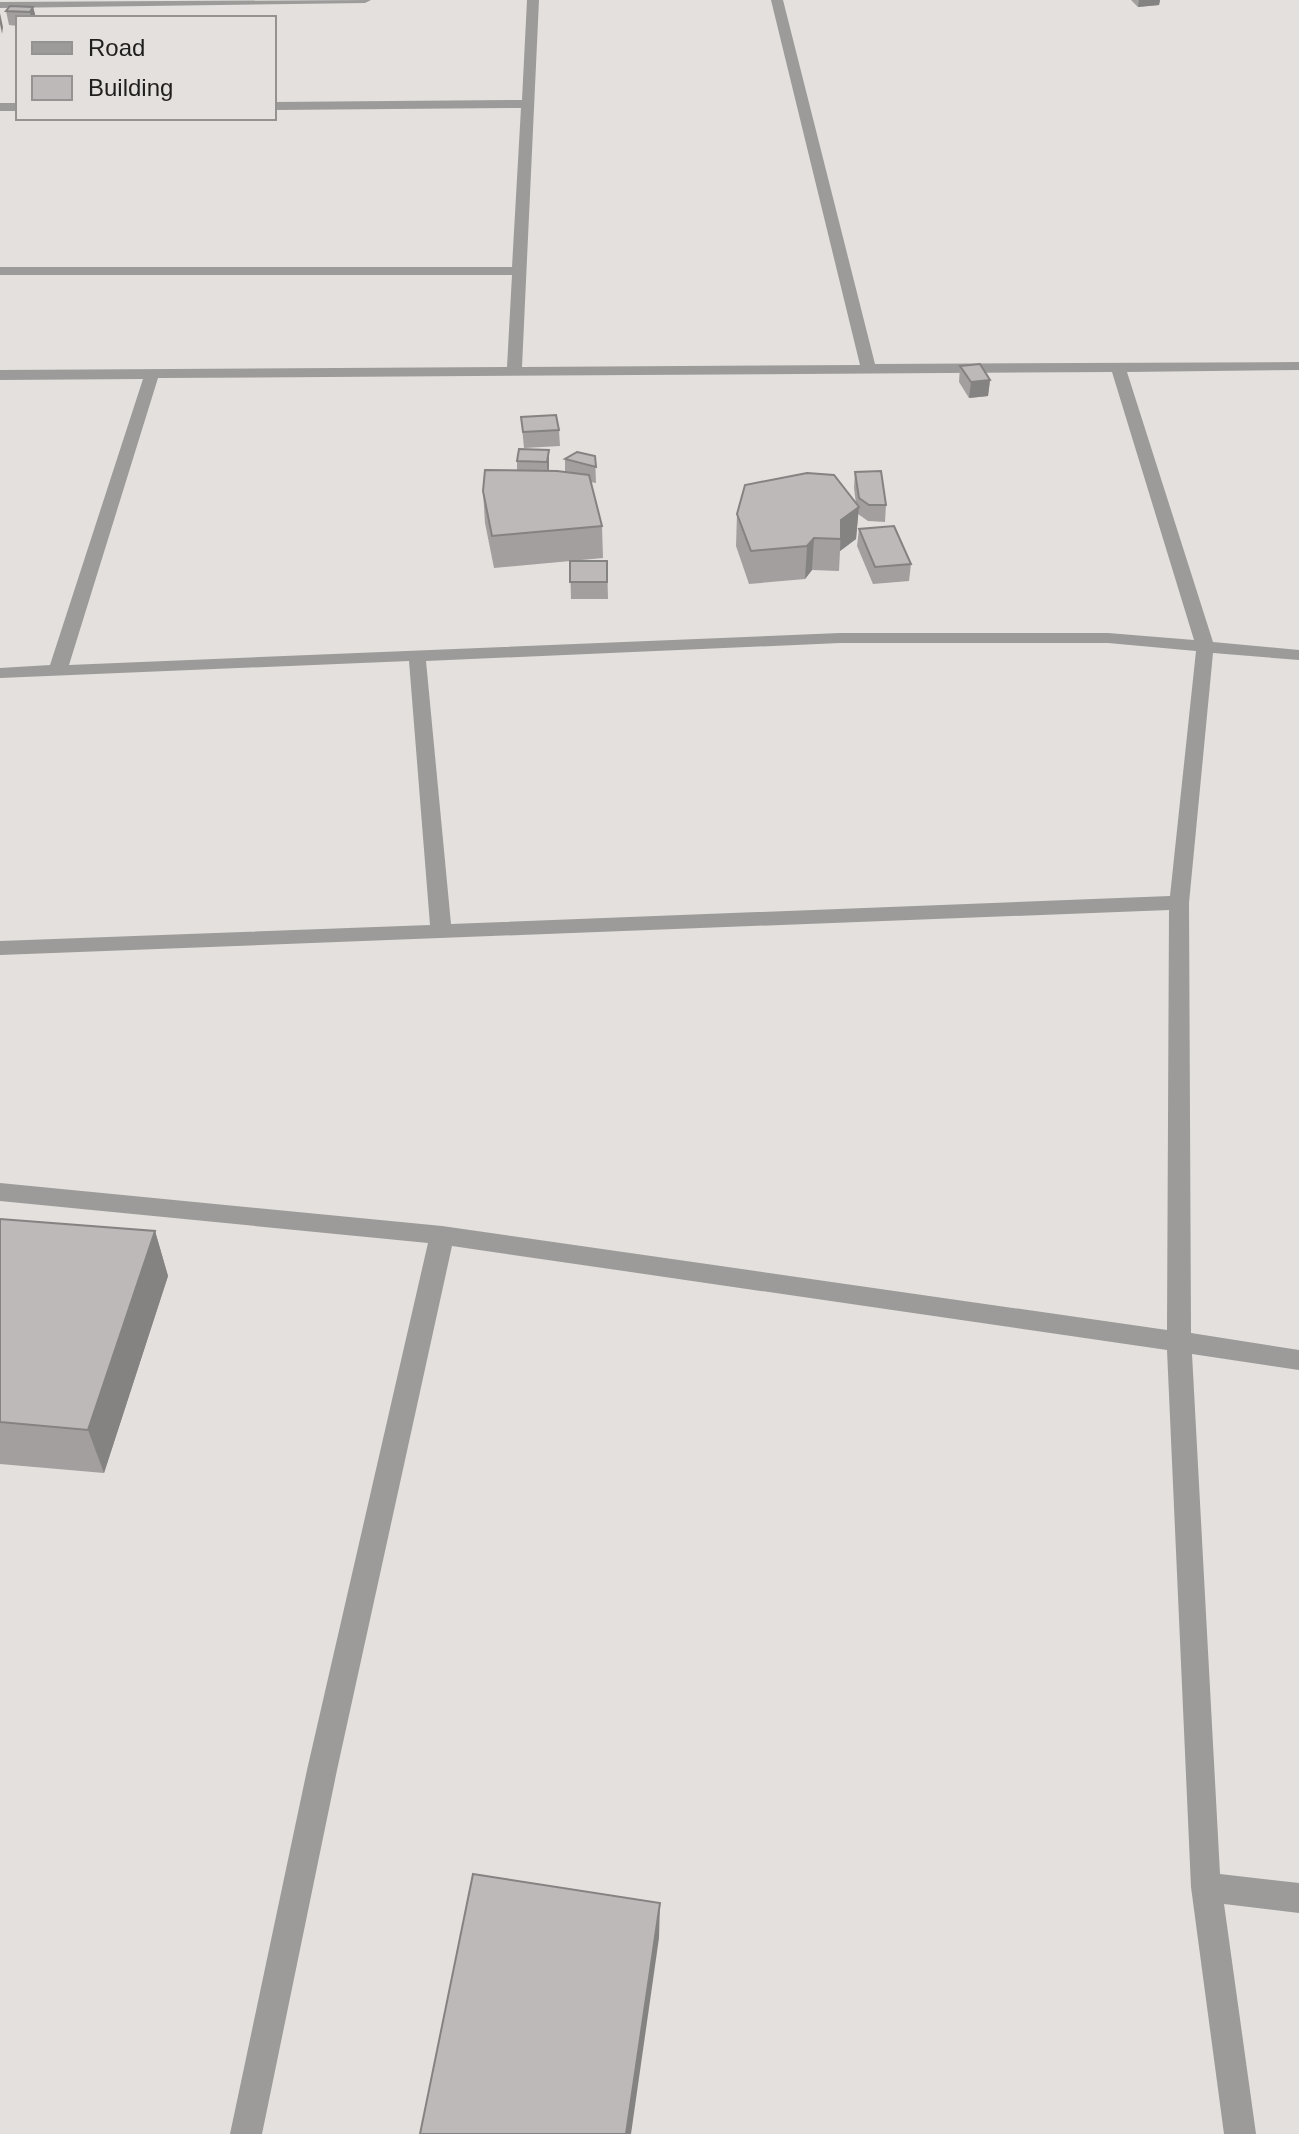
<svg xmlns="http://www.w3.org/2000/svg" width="1299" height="2134" font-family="Helvetica,sans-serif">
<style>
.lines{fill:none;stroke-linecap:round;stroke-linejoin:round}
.minor{fill:#9c9b99;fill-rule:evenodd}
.wall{fill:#a39f9f}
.shaded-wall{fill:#858282}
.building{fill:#beb9b9;stroke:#858282;stroke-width:2}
</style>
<rect width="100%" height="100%" fill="#e3e0dd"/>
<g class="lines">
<!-- minor -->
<path class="minor" d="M371 0 365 3 0 8V2Z
M527 0H539L522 367 860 365 771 0H783L875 364 1299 362V370L1127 372 1213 642 1299 650V660L1213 653 1189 903 1191 1333 1299 1350V1370L1192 1354 1220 1874 1299 1883V1913L1224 1904 1256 2134H1224L1191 1887 1167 1350 452 1246 337 1770 262 2134H230L307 1770 428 1243 0 1201V1183L442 1226 1167 1330 1169 910 0 955V941L430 925 409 661 0 678V668L50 665 143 379 0 380V370L507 367 512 275H0V267H512L521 108 274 110V102L522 100ZM1112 372 1194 640 1108 633H840L69 665 158 378ZM840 643H1108L1196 651 1170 896 451 924 426 661Z
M0 103H18V111H0Z"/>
</g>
<!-- wall -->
<path class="wall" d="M1131 0H1160L1159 5 1138 7Z
M33 7 36 18H18V26L9 25 6 11Z
M960 366 990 380 988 396 969 398 959 382Z
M521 417 559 430 560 446 524 448Z
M549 450V471L565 472V459L595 456 596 483 590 482 602 526 603 558 494 568 485 523 483 491 517 470V461Z
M855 472 886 505 885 522 868 521 858 514 856 539 840 551 839 571 812 570 805 579 749 584 736 546 737 514 856 504 854 488Z
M859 529 911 564 909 581 873 584 857 546Z
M570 561H607L608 599H571Z
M0 1219 155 1231 168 1276 104 1473 0 1464Z"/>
<!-- shaded-wall -->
<path class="shaded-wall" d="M1139 0H1160L1159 5 1138 7Z
M33 7 36 18H31L30 12Z
M0 13 3 27 2 34 0 24Z
M990 380 988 396 969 398 971 382Z
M549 450V467L547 478V462Z
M859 507 856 539 840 551 841 520Z
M814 538 812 570 805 579 807 546Z
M155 1231 168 1276 104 1473 88 1430Z
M660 1903 659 1938 631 2134H626Z"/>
<!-- building -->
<path class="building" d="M10 6 33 7 30 12 6 11Z
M980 364 990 380 971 382 960 366Z
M556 415 559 430 523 432 521 417Z
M519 449 549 450 547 462 517 461Z
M577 452 595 456 596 467 565 459Z
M485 470 557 471 589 475 602 526 492 536 483 491Z
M881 471 886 505H869L859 498 855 472Z
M807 473 834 475 859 507 841 520V539L814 538 807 546 751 551 737 514 745 485Z
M894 526 911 564 875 567 859 529Z
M570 561H607V582H570Z
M0 1219 155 1231 88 1430 0 1422Z
M473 1874 660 1903 626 2134H420Z"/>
<!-- legend -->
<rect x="16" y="16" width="260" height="104" fill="#e3e0dd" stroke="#959391" stroke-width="2"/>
<rect x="32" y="42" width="40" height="12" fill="#9c9b99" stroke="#959391" stroke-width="2"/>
<text x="88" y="56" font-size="24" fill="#201f1e">Road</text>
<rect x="32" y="76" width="40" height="24" fill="#beb9b9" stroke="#959391" stroke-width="2"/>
<text x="88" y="96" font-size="24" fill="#201f1e">Building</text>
</svg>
